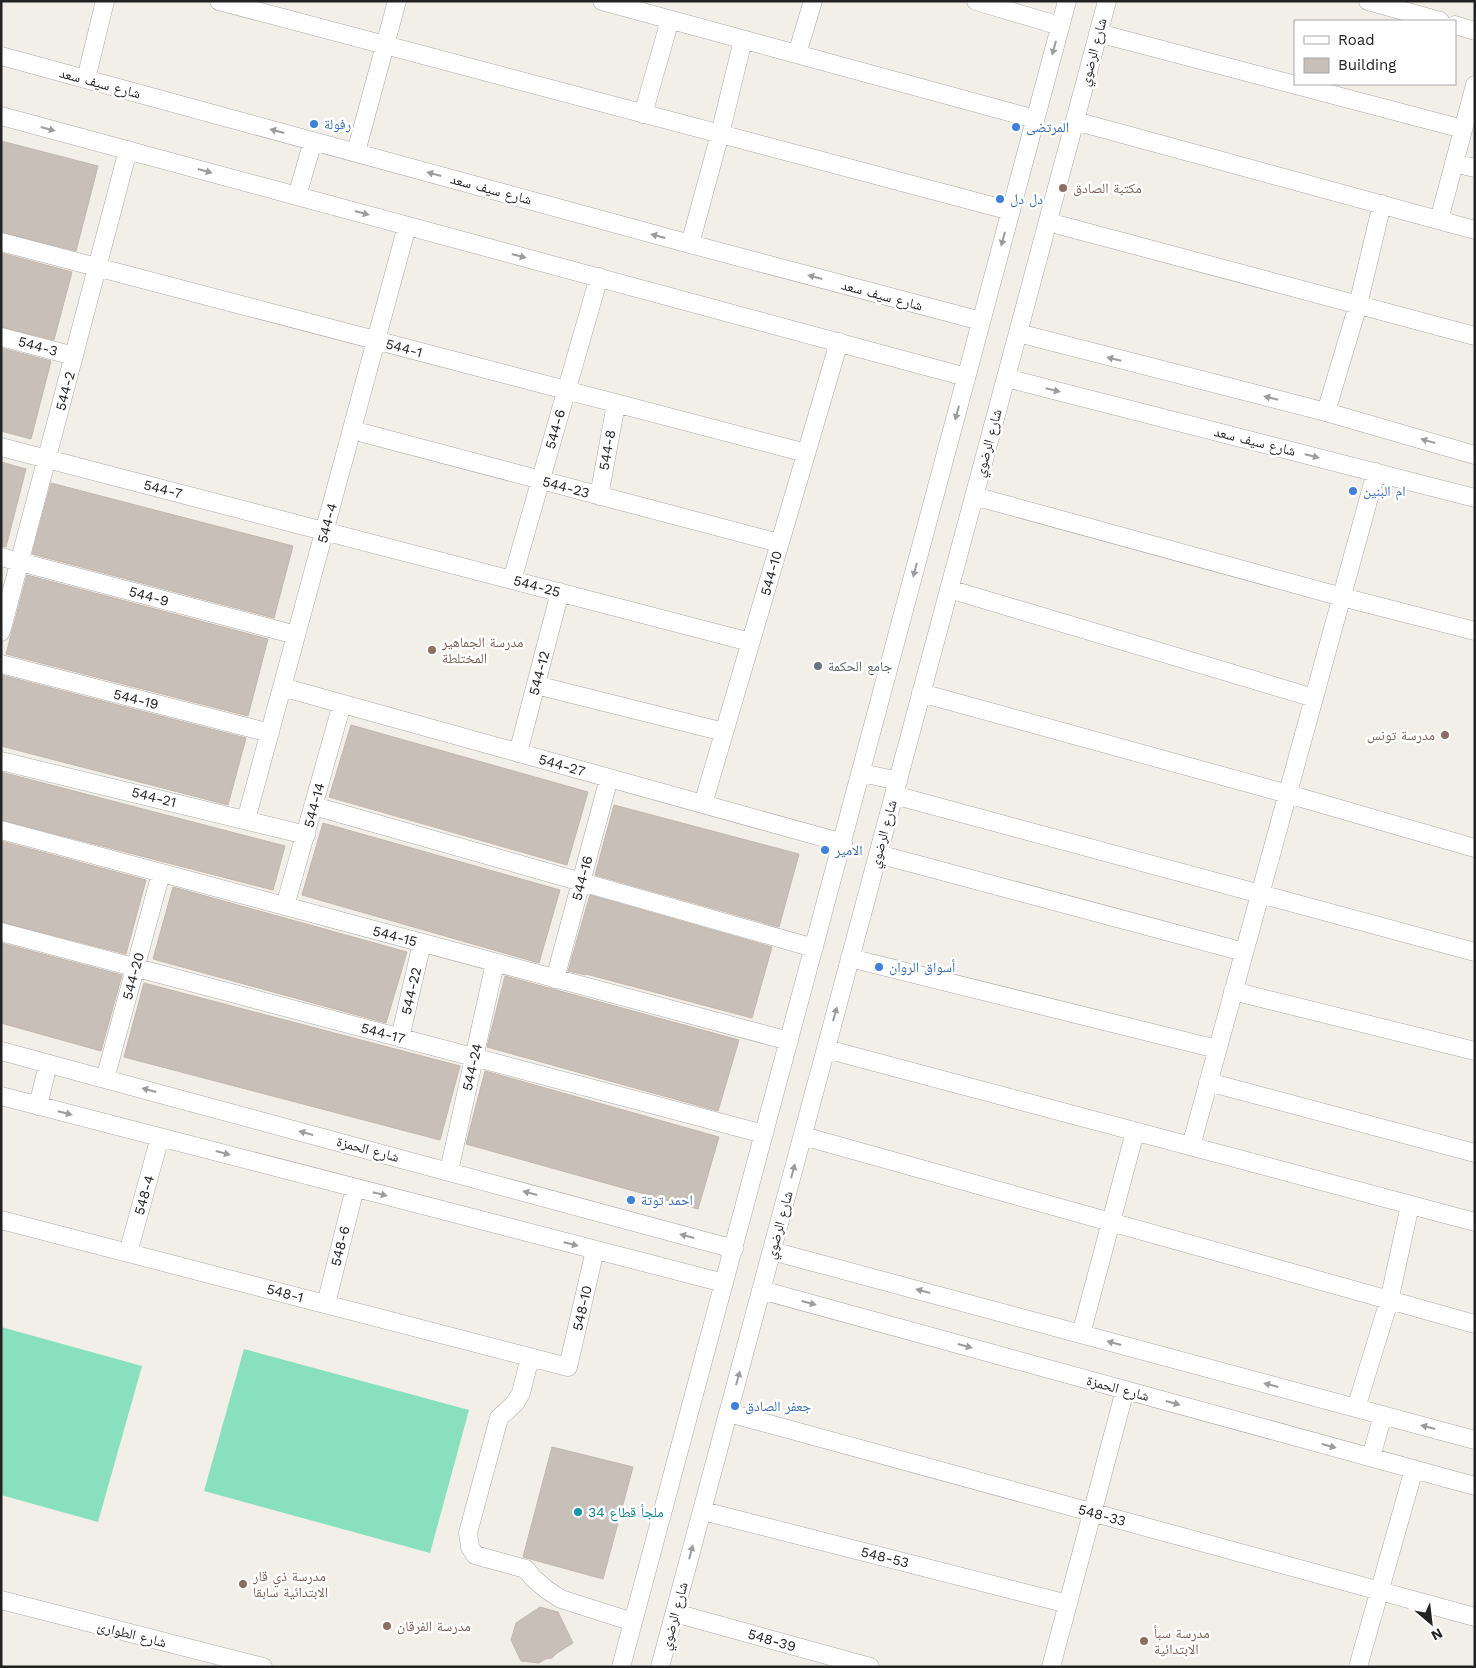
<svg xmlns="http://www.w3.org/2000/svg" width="1476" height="1668" font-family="'Work Sans','Noto Naskh Arabic',sans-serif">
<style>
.pitch{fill:#88e0be}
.building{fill:#c7bfb8;stroke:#c4b6ab}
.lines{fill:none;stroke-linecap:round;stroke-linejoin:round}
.minor-casing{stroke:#a9a9a9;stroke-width:19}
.minor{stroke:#fff;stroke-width:18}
.oneway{fill:#9c9c9c}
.shop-dot{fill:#3f7fe0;stroke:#fff;stroke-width:2}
.education-dot{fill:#8d6e63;stroke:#fff;stroke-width:2}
.worship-dot{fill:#6b7280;stroke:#fff;stroke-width:2}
.culture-dot{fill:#0f9aa8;stroke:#fff;stroke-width:2}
.labels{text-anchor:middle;stroke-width:5;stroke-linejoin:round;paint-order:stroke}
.street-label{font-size:14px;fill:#222;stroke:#fff}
.shop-label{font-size:14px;fill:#366cbe;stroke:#fff;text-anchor:start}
.education-label{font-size:14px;fill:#785e54;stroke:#fff;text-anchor:start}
.worship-label{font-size:14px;fill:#5b616d;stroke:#fff;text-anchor:start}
.culture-label{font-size:14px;fill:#0d838f;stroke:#fff;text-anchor:start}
</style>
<rect width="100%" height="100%" fill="#f2efe9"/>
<!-- pitch -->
<path class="pitch" d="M1 1327 142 1366 98 1522 1 1495Z
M244 1349 469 1410 430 1553 204 1491Z"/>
<!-- building -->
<path class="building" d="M1 141 98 166 76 251 1 232Z
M1 253 72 272 54 340 1 327Z
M1 348 51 361 31 439 1 431Z
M1 462 26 469 6 547 1 546Z
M51 483 293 546 274 618 32 554Z
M27 575 268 639 248 716 6 654Z
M1 675 246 738 228 805 1 746Z
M351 725 588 792 567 865 329 797Z
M1 772 285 846 273 890 1 820Z
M614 805 799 854 779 927 595 875Z
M323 823 560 890 539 963 302 895Z
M1 841 146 880 126 954 1 922Z
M173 887 407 952 386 1023 153 959Z
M590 895 772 947 752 1018 586 974 585 975 568 971Z
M1 943 122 975 101 1051 1 1023Z
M505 976 739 1040 718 1111 487 1047Z
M144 983 460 1066 440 1140 124 1057Z
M485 1071 719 1137 698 1209 466 1144Z
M552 1447 633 1467 603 1579 523 1557Z
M540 1607 558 1612 573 1643 557 1653 552 1658 545 1659 539 1663 521 1661 511 1640 516 1623Z"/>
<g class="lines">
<defs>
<path id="minor" d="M219 1 1011 211
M602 1 1035 119
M976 1 1060 26
M1368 1 1440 21
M1455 25 1475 31
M1098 33 1463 129
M797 54 813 1
M1 56 690 244 981 321
M86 79 105 1
M643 114 670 20
M1 116 966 377
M1075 121 1475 230
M356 152 397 1
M1454 163 1475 168
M297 196 313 141
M1439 220 1475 85
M1048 222 1475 336
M1 242 806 453
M690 244 720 134 743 40
M1018 333 1326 412 1475 455
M1 337 74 356
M1006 378 1475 498
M1326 412 1358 305 1382 204
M352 430 779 543
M1 447 750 642
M599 496 616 404
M974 496 1342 597 1475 631
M1 557 296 635
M512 580 599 277
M949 589 1314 698
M1 632 128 150
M1 664 270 733
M536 685 724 732
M282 687 843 843
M921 693 1288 794 1475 848
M518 753 560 592
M1 761 306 835
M862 773 898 781
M894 795 1475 952
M703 804 839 342
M314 806 814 948
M246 820 407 226
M1 830 789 1041
M878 854 1244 952
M285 906 342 704
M1 932 764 1134
M850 958 1217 1049
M555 979 609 778
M1233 991 1475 1051
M400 1038 422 943
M826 1049 1475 1222
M1 1051 734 1249
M105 1079 161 873
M1208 1082 1475 1153
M1 1096 724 1283
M38 1106 48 1064
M803 1136 1475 1324
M1191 1146 1376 472
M449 1171 495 963
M1 1220 568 1367 595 1250
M772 1251 1475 1440
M128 1253 160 1137
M761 1290 1475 1486
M326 1304 355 1188
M1081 1334 1135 1132
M530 1357 521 1393 515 1403 499 1418 468 1533 470 1547 475 1555 526 1569 533 1578 547 1590 561 1599 633 1622
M1356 1408 1389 1301 1410 1205
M729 1413 1475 1617
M1371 1457 1383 1415
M703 1511 1068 1604
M1 1600 263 1667
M675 1613 870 1667
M621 1667 1067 1
M660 1667 1107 1
M1051 1667 1125 1390
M1358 1667 1414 1469"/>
</defs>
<!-- minor casing -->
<use href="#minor" class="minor-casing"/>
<!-- minor -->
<use href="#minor" class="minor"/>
</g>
<!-- one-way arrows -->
<defs><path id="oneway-solid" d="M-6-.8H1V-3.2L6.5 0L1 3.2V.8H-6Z" transform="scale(1.25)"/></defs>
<g class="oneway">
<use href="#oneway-solid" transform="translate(1054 48) rotate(105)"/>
<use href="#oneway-solid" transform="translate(48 129) rotate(15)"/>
<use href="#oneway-solid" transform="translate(277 131) rotate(-165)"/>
<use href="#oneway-solid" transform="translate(205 171) rotate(15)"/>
<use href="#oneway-solid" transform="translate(434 174) rotate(-165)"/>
<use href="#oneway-solid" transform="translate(362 213) rotate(15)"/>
<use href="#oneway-solid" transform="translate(658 236) rotate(-165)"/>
<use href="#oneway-solid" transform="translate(1003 239) rotate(105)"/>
<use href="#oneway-solid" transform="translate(519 256) rotate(15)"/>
<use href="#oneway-solid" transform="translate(815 277) rotate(-165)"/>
<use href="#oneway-solid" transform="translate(1114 359) rotate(-166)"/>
<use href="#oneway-solid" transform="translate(1053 390) rotate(14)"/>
<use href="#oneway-solid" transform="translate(1271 398) rotate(-166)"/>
<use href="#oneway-solid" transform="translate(957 413) rotate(105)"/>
<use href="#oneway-solid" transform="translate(1428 441) rotate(-164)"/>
<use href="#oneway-solid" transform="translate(1312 456) rotate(14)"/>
<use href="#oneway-solid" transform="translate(915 570) rotate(105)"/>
<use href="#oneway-solid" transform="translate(835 1014) rotate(-75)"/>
<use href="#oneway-solid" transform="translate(149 1090) rotate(-165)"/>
<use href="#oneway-solid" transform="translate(65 1113) rotate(14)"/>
<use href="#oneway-solid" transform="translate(306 1133) rotate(-165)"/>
<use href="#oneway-solid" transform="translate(223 1153) rotate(15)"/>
<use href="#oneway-solid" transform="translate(793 1171) rotate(-75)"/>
<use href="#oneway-solid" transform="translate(530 1193) rotate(-165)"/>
<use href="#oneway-solid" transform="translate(380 1194) rotate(14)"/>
<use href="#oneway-solid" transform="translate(687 1236) rotate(-165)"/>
<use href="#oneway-solid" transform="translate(571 1244) rotate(14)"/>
<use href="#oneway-solid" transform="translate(923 1291) rotate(-165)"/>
<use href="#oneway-solid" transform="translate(809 1303) rotate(15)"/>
<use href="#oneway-solid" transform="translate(1114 1343) rotate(-165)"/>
<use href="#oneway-solid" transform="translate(965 1346) rotate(15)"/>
<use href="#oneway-solid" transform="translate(738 1378) rotate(-75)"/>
<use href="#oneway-solid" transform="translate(1271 1385) rotate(-165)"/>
<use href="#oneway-solid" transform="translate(1173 1403) rotate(15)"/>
<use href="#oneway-solid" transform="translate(1428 1427) rotate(-165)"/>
<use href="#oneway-solid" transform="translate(1329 1446) rotate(15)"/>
<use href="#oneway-solid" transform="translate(691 1552) rotate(-75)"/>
</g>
<!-- markers -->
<g class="shop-dot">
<circle cx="314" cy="124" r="5"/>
<circle cx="1016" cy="127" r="5"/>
<circle cx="1000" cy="199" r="5"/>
<circle cx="1353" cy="491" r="5"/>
<circle cx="825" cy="850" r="5"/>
<circle cx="879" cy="967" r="5"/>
<circle cx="631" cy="1200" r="5"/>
<circle cx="735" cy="1406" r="5"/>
</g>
<g class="education-dot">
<circle cx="1063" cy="188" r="5"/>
<circle cx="432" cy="650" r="5"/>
<circle cx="1445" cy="735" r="5"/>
<circle cx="243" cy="1584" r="5"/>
<circle cx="387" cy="1626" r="5"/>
<circle cx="1144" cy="1641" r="5"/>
</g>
<circle class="worship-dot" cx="818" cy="666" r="5"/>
<circle class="culture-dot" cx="578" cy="1512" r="5"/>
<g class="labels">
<!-- street labels -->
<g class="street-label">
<text transform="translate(1093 52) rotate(-75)" y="5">شارع الرضوي</text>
<text transform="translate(100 83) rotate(15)" y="5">شارع سيف سعد</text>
<text transform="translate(491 189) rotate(15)" y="5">شارع سيف سعد</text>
<text transform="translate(882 295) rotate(15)" y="5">شارع سيف سعد</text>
<text transform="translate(38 346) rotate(15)" y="5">544-3</text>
<text transform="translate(404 348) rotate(15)" y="5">544-1</text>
<text transform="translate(65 391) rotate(-75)" y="5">544-2</text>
<text transform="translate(555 429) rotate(-74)" y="5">544-6</text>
<text transform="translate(1255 441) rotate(14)" y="5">شارع سيف سعد</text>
<text transform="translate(988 443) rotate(-75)" y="5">شارع الرضوي</text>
<text transform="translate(607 450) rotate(-80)" y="5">544-8</text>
<text transform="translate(566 487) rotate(15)" y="5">544-23</text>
<text transform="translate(163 489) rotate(14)" y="5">544-7</text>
<text transform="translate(327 523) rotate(-75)" y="5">544-4</text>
<text transform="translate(771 573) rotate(-74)" y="5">544-10</text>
<text transform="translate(537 586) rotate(15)" y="5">544-25</text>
<text transform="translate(149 596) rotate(15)" y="5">544-9</text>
<text transform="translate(539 673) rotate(-75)" y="5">544-12</text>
<text transform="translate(136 699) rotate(14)" y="5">544-19</text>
<text transform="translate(562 765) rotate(16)" y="5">544-27</text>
<text transform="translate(154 797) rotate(14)" y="5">544-21</text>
<text transform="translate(314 805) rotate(-75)" y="5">544-14</text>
<text transform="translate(883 834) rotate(-75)" y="5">شارع الرضوي</text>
<text transform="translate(582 878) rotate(-75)" y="5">544-16</text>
<text transform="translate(395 936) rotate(15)" y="5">544-15</text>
<text transform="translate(133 976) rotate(-75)" y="5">544-20</text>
<text transform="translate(411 991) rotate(-77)" y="5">544-22</text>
<text transform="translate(383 1033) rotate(15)" y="5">544-17</text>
<text transform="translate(472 1067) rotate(-77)" y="5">544-24</text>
<text transform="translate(368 1149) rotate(15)" y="5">شارع الحمزة</text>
<text transform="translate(144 1195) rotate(-74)" y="5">548-4</text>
<text transform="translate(779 1225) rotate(-75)" y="5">شارع الرضوي</text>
<text transform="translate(340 1246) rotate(-76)" y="5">548-6</text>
<text transform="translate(285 1293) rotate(15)" y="5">548-1</text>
<text transform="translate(582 1308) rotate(-77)" y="5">548-10</text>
<text transform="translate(1118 1388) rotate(15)" y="5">شارع الحمزة</text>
<text transform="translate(1102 1515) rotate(15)" y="5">548-33</text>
<text transform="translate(885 1557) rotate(14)" y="5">548-53</text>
<text transform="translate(674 1616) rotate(-75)" y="5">شارع الرضوي</text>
<text transform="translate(132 1634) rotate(14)" y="5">شارع الطوارئ</text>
<text transform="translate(772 1640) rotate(16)" y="5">548-39</text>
</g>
<!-- shop labels -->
<g class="shop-label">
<text x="324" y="129">رفولة</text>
<text x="1026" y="132">المرتضى</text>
<text x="1010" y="204">دل دل</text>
<text x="1363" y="496">ام البنين</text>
<text x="835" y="855">الامير</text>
<text x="889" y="972">أسواق الروان</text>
<text x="641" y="1205">احمد توتة</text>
<text x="745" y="1411">جعفر الصادق</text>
</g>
<!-- education labels -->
<g class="education-label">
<text x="1073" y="193">مكتبة الصادق</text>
<text x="442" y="647">مدرسة الجماهير<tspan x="442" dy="16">المختلطة</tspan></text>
<text x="1435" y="740" text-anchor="end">مدرسة تونس</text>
<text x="253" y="1581">مدرسة ذي قار<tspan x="253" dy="16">الابتدائية سابقا</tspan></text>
<text x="397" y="1631">مدرسة الفرقان</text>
<text x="1154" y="1638">مدرسة سبأ<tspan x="1154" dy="16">الابتدائية</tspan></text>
</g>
<!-- worship labels -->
<g class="worship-label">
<text x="828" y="671">جامع الحكمة</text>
</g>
<!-- culture labels -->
<g class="culture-label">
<text x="588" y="1517">ملجأ قطاع 34</text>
</g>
</g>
<!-- border -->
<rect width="1476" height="1668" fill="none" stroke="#222222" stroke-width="5"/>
<!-- legend -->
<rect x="1294" y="20" width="162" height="65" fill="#ffffff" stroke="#a7a7a7"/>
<rect x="1304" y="36" width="25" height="8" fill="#ffffff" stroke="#a7a7a7"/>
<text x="1338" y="45" font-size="15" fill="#222222">Road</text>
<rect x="1304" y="58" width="25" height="15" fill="#c7bfb8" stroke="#a7a7a7"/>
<text x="1338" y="70" font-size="15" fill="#222222">Building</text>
<!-- north arrow -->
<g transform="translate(1431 1623) rotate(152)" stroke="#ffffff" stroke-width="4" paint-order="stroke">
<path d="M0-4L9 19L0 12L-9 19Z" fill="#222222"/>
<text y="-8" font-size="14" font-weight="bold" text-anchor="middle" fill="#222222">N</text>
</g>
</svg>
